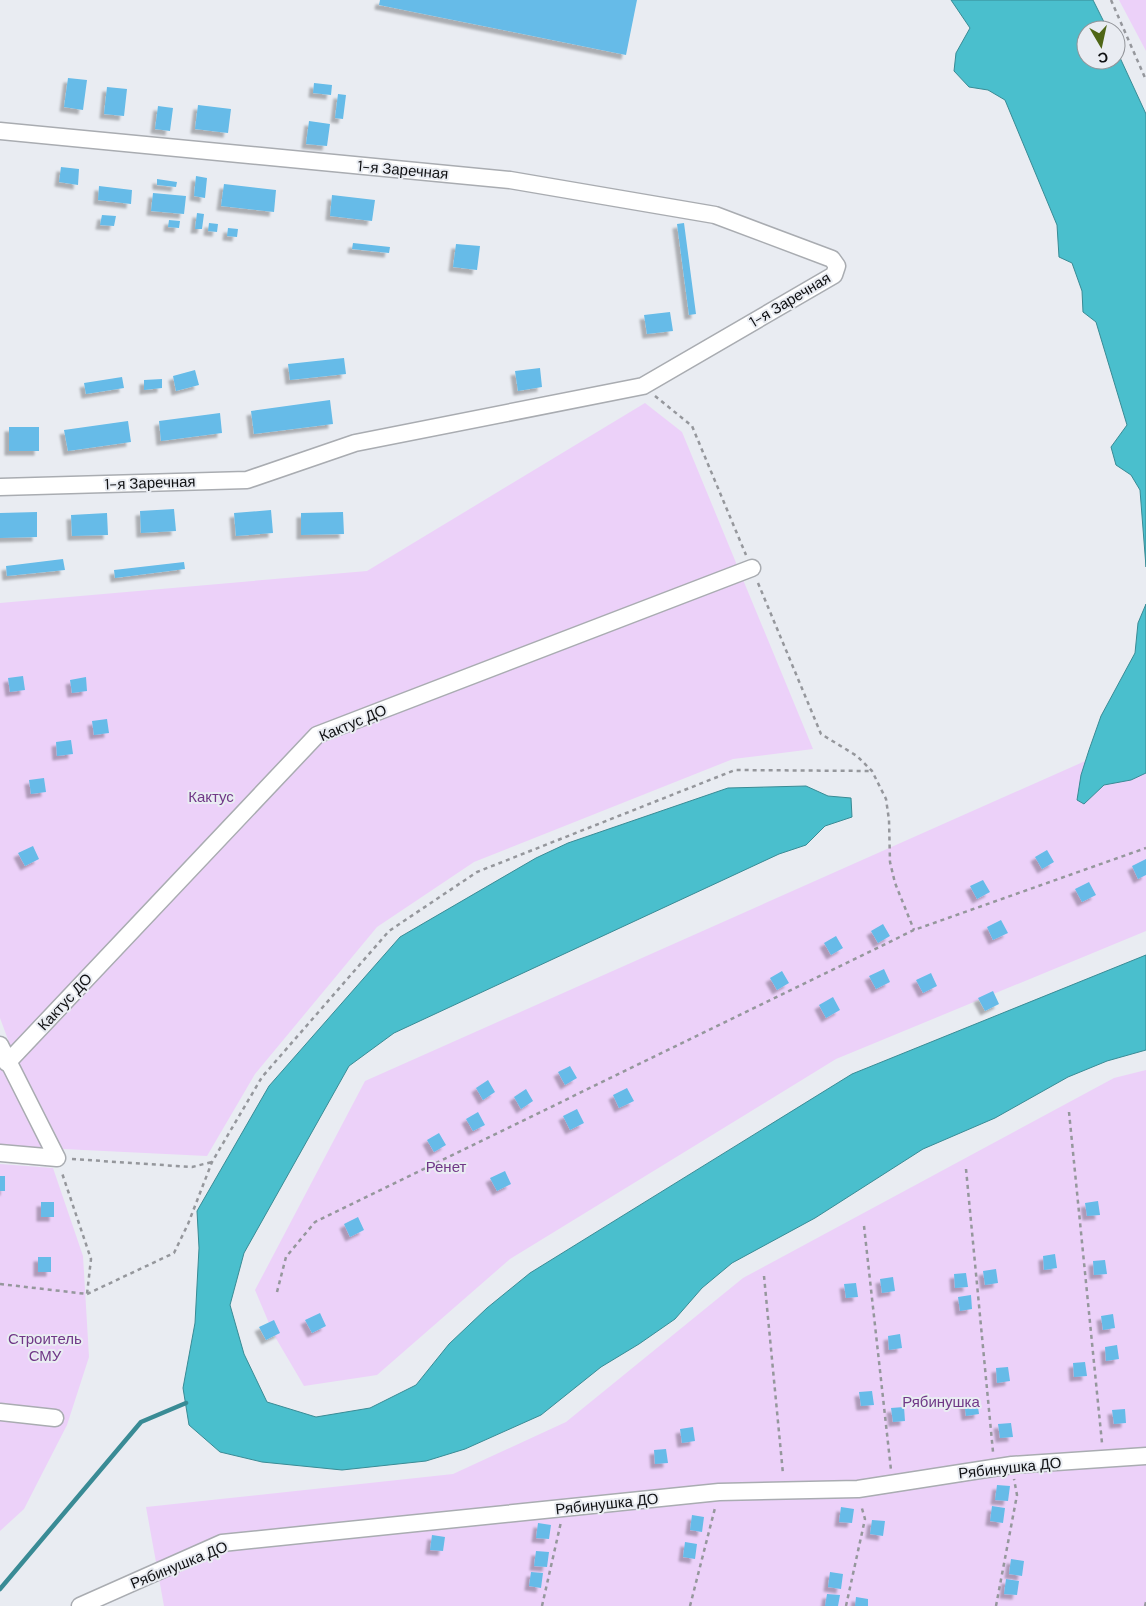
<svg xmlns="http://www.w3.org/2000/svg" width="1146" height="1606" font-family="'DM Sans',sans-serif">
<style>
.green{fill:#ecd1f9}
.water{fill:#4abfcd;stroke:#398b95}
.lines{fill:none;stroke-linecap:round;stroke-linejoin:round}
.stream{stroke:#398b95;stroke-width:4.5}
.building{fill:#66bbe8;filter:url(#shadow)}
.minor-casing{stroke:#a9acb1;stroke-width:19}
.path{stroke:#95979c;stroke-width:2.5;stroke-dasharray:4 4;stroke-linecap:butt}
.minor{stroke:#fff;stroke-width:16}
.labels{text-anchor:middle;stroke-width:4;stroke-linejoin:round;paint-order:stroke}
.street-label{font-size:15px;fill:#101113;stroke:#e9ecf2}
.park-label{font-size:15px;fill:#703887;stroke:#e9ecf2}
</style>
<defs>
<filter id="shadow"><feDropShadow dx="-4.5" dy="4.5" stdDeviation="1" flood-color="#0004"/></filter>
</defs>
<rect width="100%" height="100%" fill="#e9ecf2"/>
<!-- green -->
<path class="green" d="M1119 0H1146V51Z
M645 403 682 432 813 749 733 759 474 862 377 927 255 1074 207 1156 63 1149 10 1045 0 1018V603L367 571Z
M1146 734V931L836 1059 510 1259 377 1375 304 1386 274 1335 255 1290 365 1081Z
M0 1065 44 1149 0 1146Z
M1146 1070V1606H164L146 1507 453 1474 566 1422 743 1278 1114 1078Z
M0 1164 53 1168 83 1256 89 1357 67 1425 24 1509 0 1531Z"/>
<!-- water -->
<path class="water" d="M951 0H1093L1108 30H1086V60H1116V49L1146 114V567L1140 490 1131 475 1116 465 1111 447 1127 425 1096 322 1083 312 1082 291 1072 263 1059 257 1057 225 1005 100 988 90 969 87 954 71 956 53 970 28Z
M1146 604V773L1131 780 1104 785 1084 804 1077 800 1081 775 1089 750 1101 716 1135 653 1138 623Z
M806 786 828 796 851 798 852 817 825 826 806 845 779 854 394 1033 349 1066 244 1253 230 1305 244 1354 267 1402 316 1417 370 1408 416 1385 449 1344 487 1308 530 1273 852 1074 1146 955V1050L1107 1061 1068 1077 995 1118 923 1149 815 1218 732 1263 702 1288 675 1319 639 1344 601 1367 541 1415 465 1449 426 1461 342 1470 262 1462 220 1452 189 1425 183 1388 195 1323 199 1248 197 1211 269 1086 400 937 536 858 568 843 728 788Z"/>
<g class="lines">
<!-- stream -->
<path class="stream" d="M0 1589 141 1422 186 1403"/>
</g>
<!-- building -->
<path class="building" d="M380 0H637L626 55 379 5Z
M68 78 87 80 83 110 64 107Z
M314 83 332 85 331 95 313 93Z
M107 87 127 89 124 116 104 114Z
M338 94 346 95 343 119 335 118Z
M198 105 231 109 228 133 195 129Z
M158 106 173 108 170 131 155 129Z
M309 121 330 124 327 146 306 144Z
M61 167 79 169 78 185 59 182Z
M196 176 207 178 205 198 194 196Z
M157 179 177 182 176 187 157 185Z
M224 184 276 190 274 212 221 206Z
M99 186 132 190 131 204 98 200Z
M153 193 186 196 184 214 151 211Z
M332 195 375 200 372 221 330 216Z
M197 213 204 214 202 229H195Z
M102 215 116 216 114 226 100 225Z
M169 220 180 221 179 228 168 227Z
M209 223 218 224 217 232 208 231Z
M684 223 696 314 689 315 677 224Z
M228 228 238 229 237 237 227 236Z
M353 243 390 247 389 253 352 249Z
M456 244 480 246 477 270 453 267Z
M670 312 673 331 647 334 644 315Z
M344 358 346 374 290 380 288 364Z
M540 368 542 387 518 391 515 371Z
M195 370 199 385 176 391 173 376Z
M122 377 124 388 86 394 84 383Z
M162 379V388L144 390V380Z
M330 400 333 424 254 434 251 411Z
M220 413 222 433 161 441 159 421Z
M128 421 131 442 68 451 64 430Z
M9 427H39V451H9Z
M174 509 176 531 141 533 140 511Z
M271 510 273 533 236 536 234 513Z
M37 512V537L0 538V513Z
M343 512 344 534 301 535V513Z
M107 513 108 535 72 536 71 515Z
M63 559 65 570 7 576 6 566Z
M184 562 185 569 115 578 114 570Z
M23 676 25 690 10 692 8 678Z
M86 677 87 691 72 693 70 680Z
M107 719 109 733 94 735 92 721Z
M71 740 73 754 57 756 56 742Z
M44 778 46 792 31 794 29 780Z
M33 846 39 859 25 866 18 853Z
M1047 850 1054 862 1042 869 1035 857Z
M1146 859V875L1138 879 1132 866Z
M983 880 990 892 977 899 970 886Z
M1089 882 1096 895 1082 902 1075 889Z
M1001 920 1008 933 993 940 987 927Z
M883 924 890 936 878 943 871 931Z
M836 936 843 948 831 955 824 943Z
M884 969 890 982 876 989 869 976Z
M782 971 789 983 777 990 770 978Z
M931 973 937 986 923 993 916 980Z
M993 991 999 1004 985 1011 978 998Z
M833 997 840 1010 826 1018 819 1005Z
M570 1066 577 1078 565 1085 558 1072Z
M488 1080 495 1092 483 1100 476 1088Z
M627 1088 634 1101 619 1108 613 1095Z
M526 1089 533 1101 521 1109 514 1097Z
M577 1109 584 1123 570 1130 563 1116Z
M478 1112 485 1125 473 1131 466 1119Z
M439 1133 446 1145 434 1152 427 1140Z
M505 1171 511 1184 497 1191 490 1178Z
M0 1176H5V1191H0Z
M1098 1201 1100 1215 1087 1216 1085 1203Z
M41 1202H54V1217H41Z
M358 1217 364 1230 350 1237 344 1224Z
M1055 1254 1057 1268 1044 1270 1043 1256Z
M38 1257H51V1272H38Z
M1105 1260 1107 1274 1094 1275 1093 1261Z
M996 1269 998 1283 985 1285 983 1271Z
M966 1273 968 1287 955 1288 954 1274Z
M893 1277 895 1291 882 1293 880 1279Z
M856 1283 858 1297 846 1298 844 1284Z
M971 1295 972 1309 960 1311 958 1297Z
M320 1313 326 1326 312 1333 305 1320Z
M1113 1314 1115 1328 1103 1330 1101 1316Z
M274 1320 280 1333 266 1340 259 1327Z
M900 1334 902 1348 889 1350 888 1336Z
M1117 1345 1119 1359 1106 1361 1105 1347Z
M1085 1362 1087 1376 1074 1377 1073 1363Z
M1008 1367 1010 1381 997 1383 996 1368Z
M872 1391 874 1405 861 1406 859 1392Z
M977 1400 979 1414 966 1416 964 1402Z
M904 1407 905 1421 893 1422 891 1408Z
M1125 1409 1126 1423 1114 1424 1112 1410Z
M1011 1423 1013 1437 1000 1438 998 1424Z
M693 1427 695 1441 682 1443 680 1429Z
M666 1449 668 1463 655 1464 654 1450Z
M997 1485 1010 1486 1008 1501 995 1500Z
M992 1506 1005 1508 1003 1523 990 1521Z
M841 1507 854 1509 852 1523 839 1522Z
M692 1515 704 1517 702 1532 690 1530Z
M872 1520 885 1521 883 1536 870 1534Z
M538 1523 551 1525 549 1539 536 1538Z
M432 1535 445 1537 443 1551 430 1550Z
M685 1542 697 1544 695 1559 683 1557Z
M536 1551 549 1552 547 1567 534 1566Z
M1011 1559 1024 1561 1022 1576 1009 1574Z
M531 1572 543 1573 541 1588 529 1586Z
M830 1572 843 1574 841 1589 828 1587Z
M1006 1579 1019 1581 1017 1595 1004 1594Z
M827 1594 840 1595 838 1606H825Z
M856 1597 868 1599V1606H855Z"/>
<g class="lines">
<defs>
<path id="minor" d="M0 131 510 180 715 215 832 259 837 266 834 275 643 386 355 443 247 480 0 487
M0 1045 57 1158
M7 1063 317 735 752 568
M0 1153 57 1158
M0 1412 55 1418
M80 1606 222 1543 719 1492 858 1489 1012 1465 1146 1456"/>
</defs>
<!-- minor casing -->
<use href="#minor" class="minor-casing"/>
<!-- path -->
<path class="path" d="M1111 0 1146 80
M655 396 692 426 746 555
M758 583 821 734 857 756 872 771 886 799 889 820 890 862 895 883 914 930
M1069 1112 1102 1443
M72 1159 192 1167 212 1162
M966 1169 993 1452
M864 1226 891 1470
M764 1276 783 1474
M0 1284 87 1294 91 1259 62 1173
M277 1292 286 1257 315 1222 914 930 1146 848
M87 1294 174 1253 188 1224 212 1162 262 1077 389 931 477 872 735 770 872 771
M542 1606 561 1522
M690 1606 715 1508
M846 1606 865 1519 861 1505
M996 1606 1017 1495 1014 1479
M1145 1606 1146 1602"/>
<!-- minor -->
<use href="#minor" class="minor"/>
</g>
<g class="labels">
<!-- street labels -->
<g class="street-label">
<text transform="translate(403 170) rotate(5)" y="5">1-я Заречная</text>
<text transform="translate(790 300) rotate(-31)" y="5">1-я Заречная</text>
<text transform="translate(150 483) rotate(-2)" y="5">1-я Заречная</text>
<text transform="translate(353 723) rotate(-23)" y="5">Кактус ДО</text>
<text transform="translate(65 1002) rotate(-47)" y="5">Кактус ДО</text>
<text transform="translate(1010 1468) rotate(-6)" y="5">Рябинушка ДО</text>
<text transform="translate(607 1504) rotate(-6)" y="5">Рябинушка ДО</text>
<text transform="translate(179 1565) rotate(-22)" y="5">Рябинушка ДО</text>
</g>
<!-- park labels -->
<g class="park-label">
<text x="211" y="802">Кактус</text>
<text x="446" y="1172">Ренет</text>
<text x="45" y="1344">Строитель<tspan x="45" dy="17">СМУ</tspan></text>
<text x="941" y="1407">Рябинушка</text>
</g>
</g>
<!-- north arrow -->
<g transform="translate(1101 45) rotate(171)"><circle r="24" fill="#e9ecf2" stroke="#929499"/>
<path d="M0-4L9 19L0 12L-9 19Z" fill="#4f6616"/>
<text y="-8" font-size="14" font-weight="bold" text-anchor="middle" fill="#101113">С</text>
</g>
</svg>
